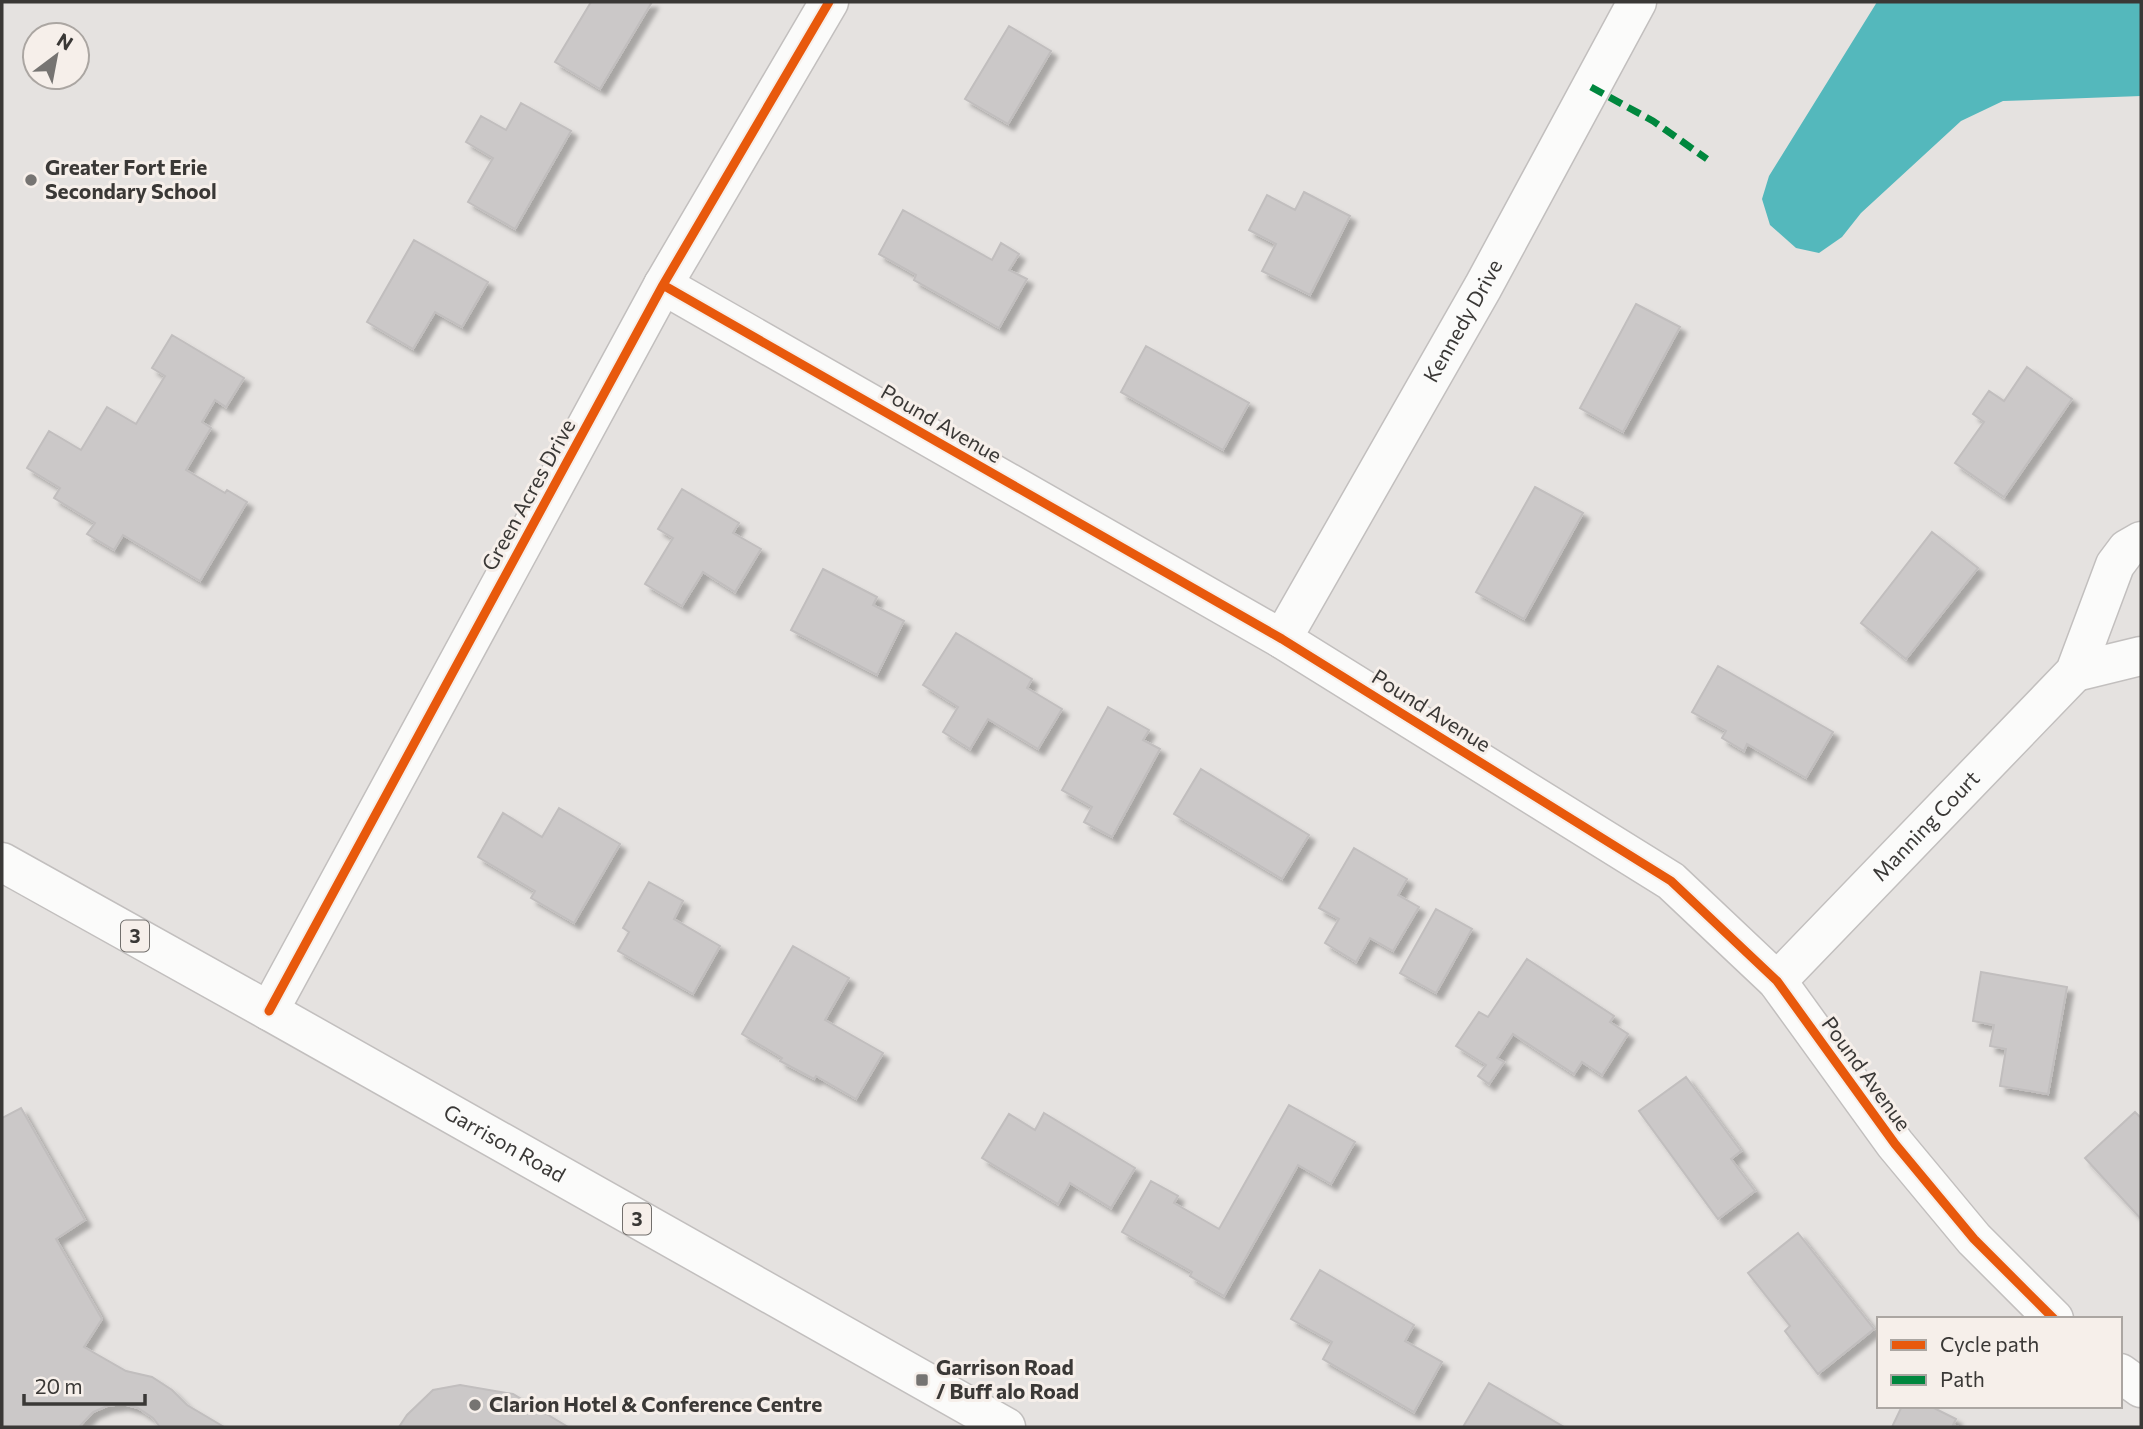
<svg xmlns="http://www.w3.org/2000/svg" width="2143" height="1429" font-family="Commissioner,sans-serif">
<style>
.water{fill:#54b8bc}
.building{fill:#cbc8c8;stroke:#c1bebe;stroke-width:2;filter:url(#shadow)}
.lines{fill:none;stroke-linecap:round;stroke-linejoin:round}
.street-casing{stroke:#c2bfbe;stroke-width:41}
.primary-casing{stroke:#c2bfbe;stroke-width:41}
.street{stroke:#fbfbfa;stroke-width:38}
.primary{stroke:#fbfbfa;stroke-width:38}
.quiet{stroke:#00873e;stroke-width:7;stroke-dasharray:14 7;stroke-linecap:butt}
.cycleway-casing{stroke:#f6efea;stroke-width:13}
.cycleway{stroke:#e8590c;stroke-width:9}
.poi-dot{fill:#767472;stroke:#f6efea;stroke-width:2.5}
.labels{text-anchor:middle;stroke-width:6;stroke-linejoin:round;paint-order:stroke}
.shield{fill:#f6efea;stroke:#726f6c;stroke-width:2}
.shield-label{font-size:19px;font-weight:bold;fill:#3a3836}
.poi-label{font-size:21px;font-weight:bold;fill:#3a3836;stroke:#f6efea;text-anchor:start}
.street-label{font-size:21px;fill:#3a3836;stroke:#f6efea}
</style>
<defs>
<filter id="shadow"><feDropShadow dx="6" dy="6" stdDeviation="2" flood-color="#0004"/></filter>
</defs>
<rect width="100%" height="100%" fill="#e5e2e0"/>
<!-- water -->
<path class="water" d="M1877 2H2141V96L2003 101 1961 121 1861 213 1842 237 1819 253 1796 248 1770 225 1762 199 1769 176Z"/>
<!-- building -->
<path class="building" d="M591 2H652L600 89 555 62Z
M1009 26 1051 51 1008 124 965 99Z
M521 103 571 131 515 229 468 202 493 158 466 142 481 116 506 130Z
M1304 192 1350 216 1310 295 1262 271 1276 244 1249 230 1267 195 1295 210Z
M903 210 992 260 1001 243 1019 254 1009 270 1027 279 999 328 914 280 916 275 879 254Z
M414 240 488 282 462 327 435 312 413 349 367 322Z
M1636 304 1680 327 1623 432 1580 408Z
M172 335 244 378 226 407 215 400 202 422 211 428 186 470 225 493 227 490 247 502 200 581 123 535 114 550 87 534 95 523 54 498 60 488 27 468 49 431 81 450 107 407 136 424 165 376 152 368Z
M1146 346 1249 403 1223 450 1121 392Z
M2027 367 2072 399 2004 497 1955 463 1984 422 1973 414 1989 391 2004 401Z
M1535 487 1583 513 1524 619 1476 592Z
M682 489 739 523 733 533 761 549 735 592 703 572 682 606 645 584 673 538 658 529Z
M1932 532 1978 568 1906 659 1861 623Z
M823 569 877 597 873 605 904 621 877 675 791 630Z
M956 633 1032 679 1027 688 1062 709 1038 749 988 719 970 749 943 732 958 707 923 685Z
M1718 666 1833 732 1806 778 1747 744 1744 751 1722 738 1726 731 1692 712Z
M1108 707 1149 730 1143 740 1160 749 1112 837 1084 822 1092 807 1062 790Z
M1201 769 1309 835 1282 879 1174 814Z
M559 808 620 844 574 923 531 898 535 891 478 857 503 813 542 837Z
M1354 848 1407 879 1398 895 1419 907 1393 951 1370 938 1356 962 1325 943 1339 919 1319 908Z
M649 882 683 901 674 919 720 946 693 994 618 951 629 932 623 928Z
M1436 909 1472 929 1436 993 1400 973Z
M793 946 849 978 825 1020 883 1053 856 1099 816 1076 814 1079 780 1061 782 1058 742 1034Z
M1527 959 1614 1016 1610 1022 1628 1034 1602 1075 1582 1062 1574 1074 1513 1034 1497 1058 1504 1062 1489 1084 1478 1076 1486 1065 1456 1046 1479 1012 1488 1017Z
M1981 972 2067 987 2048 1094 2000 1086 2006 1049 1990 1046 1994 1025 1973 1021Z
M1686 1077 1741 1151 1731 1159 1755 1191 1718 1219 1639 1111Z
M1289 1105 1355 1142 1331 1184 1298 1165 1224 1296 1190 1276 1192 1272 1122 1232 1151 1181 1178 1196 1174 1203 1219 1229Z
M21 1108 85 1220 56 1239 102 1319 84 1347 126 1371 152 1377 172 1390 187 1405 224 1427H160L153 1418 138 1408 123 1404 107 1406 93 1412 79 1427H2V1118Z
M2135 1112 2141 1118V1219L2085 1158Z
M1044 1113 1135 1168 1111 1208 1070 1183 1058 1204 982 1158 1009 1114 1035 1130Z
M1798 1233 1874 1329 1818 1374 1785 1331 1790 1326 1748 1273Z
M1320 1270 1414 1325 1405 1341 1442 1362 1414 1412 1323 1359 1332 1342 1291 1319Z
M1489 1383 1564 1427H1463Z
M460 1385 513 1394 568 1427H399L407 1415 433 1390Z
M1902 1406H1930L1956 1419 1953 1425 1959 1427H1892Z"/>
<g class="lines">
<defs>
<g id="street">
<path d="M663 285 1282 639 1671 881 1777 981 1895 1144 1974 1239 2054 1319"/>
<path id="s1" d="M1282 639 1483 287 1637 2"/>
<path d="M2075 672 2141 656"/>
<path id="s2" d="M1777 981 2075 672 2115 565 2127 549 2141 541"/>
<path d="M269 1011 663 285 829 2"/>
<path d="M2120 1373 2141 1388"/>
</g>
<g id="primary">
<path id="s3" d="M2 862 269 1011 1006 1427"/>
</g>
</defs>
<!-- street casing -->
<use href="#street" class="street-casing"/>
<!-- primary casing -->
<use href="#primary" class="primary-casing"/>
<!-- street -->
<use href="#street" class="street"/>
<!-- primary -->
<use href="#primary" class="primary"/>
<!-- quiet -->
<path class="quiet" d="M1591 87 1653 121 1707 159"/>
<defs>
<path id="cycleway" d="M663 285 1282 639 1671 881 1777 981 1895 1144 1974 1239 2054 1319
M269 1011 663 285 829 2"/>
</defs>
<!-- cycleway casing -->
<use href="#cycleway" class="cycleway-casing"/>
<!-- cycleway -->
<use href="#cycleway" class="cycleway"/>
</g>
<!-- markers -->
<g class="poi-dot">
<circle cx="31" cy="180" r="7"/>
<rect x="915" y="1373" width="14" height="14" rx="3.5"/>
<circle cx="475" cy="1405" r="7"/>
</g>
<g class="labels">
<!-- shield labels -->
<g class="shield">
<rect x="121" y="920.5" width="28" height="31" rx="5"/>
<rect x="623" y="1203.5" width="28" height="31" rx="5"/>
</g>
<g class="shield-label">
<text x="135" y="943">3</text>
<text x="637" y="1226">3</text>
</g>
<!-- poi labels -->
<g class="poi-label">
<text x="45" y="175">Greater Fort Erie<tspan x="45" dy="24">Secondary School</tspan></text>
<text x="936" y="1375">Garrison Road<tspan x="936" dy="24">/ Buff alo Road</tspan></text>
<text x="489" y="1412">Clarion Hotel &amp; Conference Centre</text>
</g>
<!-- street labels -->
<g class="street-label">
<text dy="7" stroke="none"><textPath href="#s1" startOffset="366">Kennedy Drive</textPath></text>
<text transform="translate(941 424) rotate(30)" y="7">Pound Avenue</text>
<text transform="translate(529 495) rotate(-61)" y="7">Green Acres Drive</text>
<text transform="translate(1431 711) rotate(32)" y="7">Pound Avenue</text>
<text dy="7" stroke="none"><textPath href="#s2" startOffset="215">Manning Court</textPath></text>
<text transform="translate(1866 1074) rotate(54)" y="7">Pound Avenue</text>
<text dy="7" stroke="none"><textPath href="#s3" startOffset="576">Garrison Road</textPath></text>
</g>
</g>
<!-- border -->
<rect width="2143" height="1429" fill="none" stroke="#3a3836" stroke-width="7"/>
<!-- legend -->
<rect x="1877" y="1317" width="245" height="91" fill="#f6efea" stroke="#aba6a2" stroke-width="2"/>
<rect x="1891" y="1340" width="35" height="10" fill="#e8590c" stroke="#aba6a2" stroke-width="2"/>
<text x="1940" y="1352" font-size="21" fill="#3a3836">Cycle path</text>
<rect x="1891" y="1375" width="35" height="10" fill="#00873e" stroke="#aba6a2" stroke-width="2"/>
<text x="1940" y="1387" font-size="21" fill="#3a3836">Path</text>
<!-- north arrow -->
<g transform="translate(56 56) rotate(32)"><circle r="33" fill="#f6efea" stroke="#aba6a2" stroke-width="2"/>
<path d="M0-5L12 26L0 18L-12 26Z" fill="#767472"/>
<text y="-10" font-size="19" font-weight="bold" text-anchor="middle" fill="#3a3836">N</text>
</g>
<!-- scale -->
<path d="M24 1394v10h121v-10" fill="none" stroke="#3a3836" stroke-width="3.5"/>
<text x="35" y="1394" font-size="21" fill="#3a3836" stroke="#f6efea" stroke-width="5" paint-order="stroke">20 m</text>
</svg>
